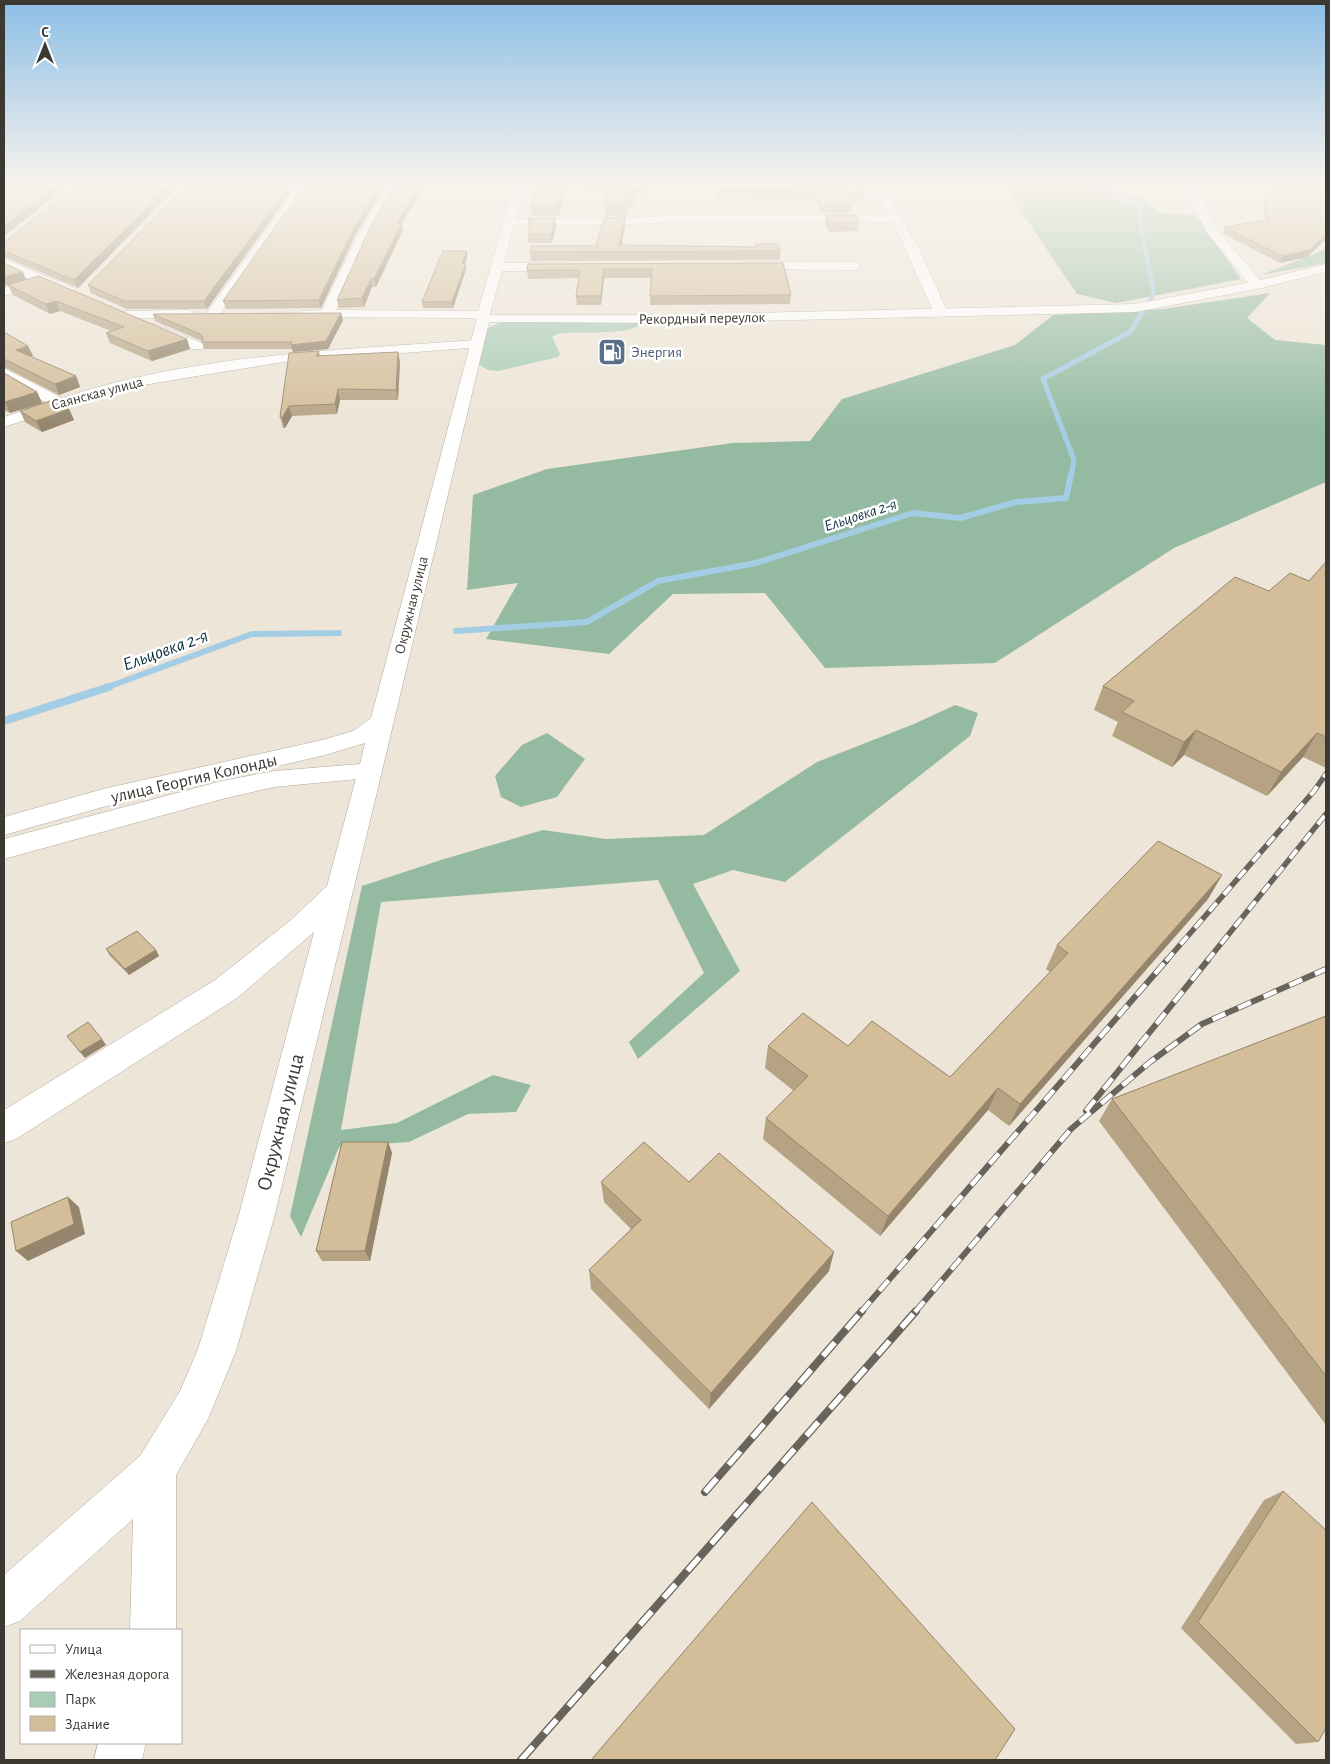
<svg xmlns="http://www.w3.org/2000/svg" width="1330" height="1764" font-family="'Alegreya Sans',sans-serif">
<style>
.green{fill:#a9ccb6}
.forest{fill:#94bba2}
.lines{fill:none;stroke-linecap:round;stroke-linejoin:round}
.stream-far3{stroke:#a3cde4;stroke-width:4}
.stream-far2{stroke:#a3cde4;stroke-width:5}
.stream-far1{stroke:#a3cde4;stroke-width:6}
.stream{stroke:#a3cde4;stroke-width:8}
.minor-casing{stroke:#b0a89b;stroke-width:1}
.major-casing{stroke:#b0a89b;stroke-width:1}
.minor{fill:#fff;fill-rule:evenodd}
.major{fill:#fff;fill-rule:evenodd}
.rail-far2-casing{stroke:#68645c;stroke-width:5.5}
.rail-far1-casing{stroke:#68645c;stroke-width:6}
.rail-casing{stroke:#68645c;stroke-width:8}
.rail-far2{stroke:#fff;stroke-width:4;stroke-dasharray:11;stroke-linecap:butt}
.rail-far1{stroke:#fff;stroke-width:4.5;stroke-dasharray:14;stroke-linecap:butt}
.rail{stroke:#fff;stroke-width:5.5;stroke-dasharray:18;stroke-linecap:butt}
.wall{fill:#b6a384}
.shaded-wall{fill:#94856c}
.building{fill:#d4be9a;stroke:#94856c}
.labels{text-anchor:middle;stroke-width:5;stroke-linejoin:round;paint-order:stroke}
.far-street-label{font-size:15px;fill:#3c3933;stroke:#fff}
.far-service-label{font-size:15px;fill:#4e5e75;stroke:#fff;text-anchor:start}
.far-water-label{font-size:16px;font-style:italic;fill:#0b3040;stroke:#fff}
.street-label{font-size:18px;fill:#3c3933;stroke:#fff}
.water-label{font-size:19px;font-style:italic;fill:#0b3040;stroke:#fff}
.near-street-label{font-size:21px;fill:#3c3933;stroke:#fff}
</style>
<rect width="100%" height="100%" fill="#ede5d7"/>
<!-- green -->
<path class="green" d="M536 321H637L642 323C631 337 575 330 557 334L552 337 560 354 558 357 498 371 488 370 478 364 488 328 499 323Z"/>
<!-- forest -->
<path class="forest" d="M1002 183H1099L1124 193 1140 196 1161 213 1196 215 1241 279 1116 303 1077 294Z
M1326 249V263L1261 275Z
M1270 293 1247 318 1275 340 1326 345V482L1174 548 995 663 825 668 765 593 673 594 609 654 486 639 518 583 467 590 473 495 547 469 733 443 810 441 842 399 1015 345 1053 315 1163 309Z
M955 705 978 713 970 736 785 882 733 870 693 884 740 971 638 1059 629 1042 704 973 658 880 381 902 341 1130 397 1123 493 1075 531 1085 516 1112 468 1114 409 1142 339 1147 301 1237 290 1216 362 886 444 859 543 830 606 839 704 835 817 762 914 724Z
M547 733 585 759 557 797 521 807 501 797 495 776 522 745Z"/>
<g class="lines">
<!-- stream-far3 -->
<path class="stream-far3" d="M1100 183 1096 185 1140 207 1141 226 1154 294 1149 302
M1142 312 1144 309"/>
<!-- stream-far2 -->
<path class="stream-far2" d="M1071 476 1074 460 1043 379 1130 332 1143 311"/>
<!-- stream-far1 -->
<path class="stream-far1" d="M456 631 587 622 658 581 756 563 913 513 960 518 1016 502 1066 498 1071 475
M105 688 252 634 339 633H335"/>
<!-- stream -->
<path class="stream" d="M4 721 109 687"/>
<defs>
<path id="minor" d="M300 183H311L218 317H208L206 314 208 311Z
M389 183H400L370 235 336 310 478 311 515 183H525L516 219 637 218 678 215H890L880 197 827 195 822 192 827 189 887 192 920 251 948 313 941 317 934 313 893 222 678 221 637 224 514 225 504 263H565L571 267 565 271H502L488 321 483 322 473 318 300 317 298 314 300 311 322 310 358 235Z
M618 183 754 186 759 189 754 192 623 186Z
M1182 183H1193L1217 230 1262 282 1264 285 1262 288H1252L1206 231Z
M4 259 74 288 76 291 69 295 43 284 4 296V288L32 280 4 268Z
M746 262H855L861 266 855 270 742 269 740 266 742 263Z
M189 310 196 314 194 317 125 319 118 315 125 311Z
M155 324 202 343 204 346 202 349H192L150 331 148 328 150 325Z
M477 340 482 341 484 344 482 347 284 362 209 374 120 389 4 427V417L47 403 4 379V368L62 398C196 354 338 350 477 340Z
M370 763 379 765 382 771 274 1218 236 1351 208 1419 176 1475V1630H130L133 1519 20 1621 4 1627V1575L140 1456 180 1391 198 1349 238 1218 314 932 237 998 16 1139 4 1143V1110L215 980 291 920 327 886 358 771 361 765Z
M98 1743H146L142 1760H94Z"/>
<path id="major" d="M1326 264V272L1257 289 1135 312 666 323 489 322 382 771 379 777 274 787 222 799 4 859V839L222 781 274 771 360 764 365 743 325 755 103 807 4 835V817L103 789 322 740 353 731 371 718 478 315H666L1135 304 1257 281Z"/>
</defs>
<!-- minor casing -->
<use href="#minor" class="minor-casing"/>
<!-- major casing -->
<use href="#major" class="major-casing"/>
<!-- minor -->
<use href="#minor" class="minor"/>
<!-- major -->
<use href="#major" class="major"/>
<defs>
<path id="rail-far2" d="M1166 961 1314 791 1326 774
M1207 961 1326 814"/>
<path id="rail-far1" d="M1086 1111 1208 960
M861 1312 1167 960
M915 1312 1071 1129 1150 1062 1202 1024 1326 969"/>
<path id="rail" d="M705 1492 862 1311
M521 1760 916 1311"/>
</defs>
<!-- rail-far2 casing -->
<use href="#rail-far2" class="rail-far2-casing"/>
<!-- rail-far1 casing -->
<use href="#rail-far1" class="rail-far1-casing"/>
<!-- rail casing -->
<use href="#rail" class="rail-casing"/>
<!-- rail-far2 -->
<use href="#rail-far2" class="rail-far2"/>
<!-- rail-far1 -->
<use href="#rail-far1" class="rail-far1"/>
<!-- rail -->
<use href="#rail" class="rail"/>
</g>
<!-- wall -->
<path class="wall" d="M78 183V288L4 257V241H6Z
M189 183H297L207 309H127L91 293 88 285Z
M567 183 559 216H532L531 207Z
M581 183H647V189L646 193 637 192 634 207H628L627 216H605V204L606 191H582Z
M756 183H866L865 189Z
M1267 183H1326L1307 257 1280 263 1222 233 1225 227 1265 220 1263 202 1266 195Z
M716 189 865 190 863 202 851 201 852 204 851 213H821L815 200 716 198Z
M826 215 859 222 858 231 829 232 825 224Z
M555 218 556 227 552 243H528V234L529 229 528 220Z
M402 224 403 230 376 287H372L364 307 339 308 337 300Z
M625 226 621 245 756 247V244L780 251V260L531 261 530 252 596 246Z
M356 234 321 308 226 309 223 301Z
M467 251V257L465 263 466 269 453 308H423L422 302Z
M783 263 791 295 790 304 650 305 651 278H604L601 305H577L576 296 579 278 528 279 527 270Z
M8 285 187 339 190 349 152 361 110 343 106 333 111 331 60 311 50 314 13 295Z
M341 313 343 320 328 349 293 352 292 349H204L202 341 155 321 153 314Z
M4 332 28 346 33 356 32 357 76 376 80 387 59 395 4 367Z
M319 351 320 356 398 352 400 362 398 400H340L337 414 292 416 285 428H283L280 417Z
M4 373 37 392 42 403 10 413 4 410Z
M69 409 74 420 42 432 25 422 20 411Z
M1326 562V768L1303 757 1267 796 1184 755 1172 767 1112 736 1118 722 1094 710 1103 686 1269 591 1309 581Z
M1222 875 1208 899 1009 1126 988 1110 880 1236 763 1139 766 1118 794 1091 765 1068 768 1046H848L950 1077 1050 972 1046 969 1057 945Z
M106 949 156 950 159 956 129 975 110 956Z
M1326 1016V1425L1099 1121 1112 1099Z
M388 1142 392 1153 370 1261H322L316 1251Z
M601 1182H689L829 1271 709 1409 591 1289 589 1270 631 1229 604 1202Z
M1283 1491 1318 1742 1296 1744 1181 1628 1264 1500Z"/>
<!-- shaded-wall -->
<path class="shaded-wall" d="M59 183H71L4 236V226Z
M172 183H181L78 288 74 280Z
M291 183H297L207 309 204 301Z
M381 183H387L356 234 321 308 319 300 355 226Z
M420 183H425L402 224 403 230 376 287 374 279 397 223Z
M564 183H567L559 216 558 207Z
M636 183 637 192 634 207V195Z
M645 183H647V189L646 193Z
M628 195V207L627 216 626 204Z
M625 217V226L620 252 619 245Z
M555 218 556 227 552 243 551 234Z
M1326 235V239L1307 257 1280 263 1282 256Z
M467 251V257L463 269 462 263Z
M466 263V269L453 308 452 302Z
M604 269V278L601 305V296Z
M23 272 26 280 4 286V277Z
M371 279 372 287 364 307 362 298Z
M56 301 60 311 50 314 46 304Z
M341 313 343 320 328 349 293 352 291 345Z
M187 339 190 349 152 361 148 351Z
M28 346 33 356 21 360 16 350Z
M398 352 400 362 398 400 396 390Z
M76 376 80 387 59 395 55 384Z
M338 389 340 400 337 414 335 404Z
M37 392 42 403 10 413 5 402Z
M289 406 292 416 285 428 282 418Z
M69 409 74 420 42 432 36 421Z
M1196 730 1184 755 1172 767 1184 742Z
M1317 733 1303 757 1267 796 1281 772Z
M1222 875 1208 899 1009 1126 1020 1104Z
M156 950 159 956 129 975 125 969Z
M102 1039 106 1045 85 1058 80 1052Z
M998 1088 988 1110 880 1236 888 1216Z
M388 1142 392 1153 370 1261 365 1251Z
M68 1197 79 1207 85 1234 28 1261 16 1251Z
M834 1252 829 1271 709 1409 711 1393Z"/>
<!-- building -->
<path class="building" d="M4 183H59L4 226Z
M78 183H172L74 280 4 251V241H6Z
M189 183H291L204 301H124L88 285Z
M306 183H381L355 226 319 300 223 301Z
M395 183H420L397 223H402L374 279H371L362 298 337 300 370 228Z
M537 183H564L558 207H531Z
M607 183H636L634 195H628L626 204H605Z
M718 183H720L865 190 864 193H848L852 204H822L816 192 716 189Z
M1269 183H1326V235L1310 250 1282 256 1225 227 1268 220 1265 195H1268Z
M826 215H856L859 222 830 223Z
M625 217 619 245 757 247 756 244H778L780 251 530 252 531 246H596L604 218Z
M528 218H555L551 234H528L532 220H528Z
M443 251H467L462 263H466L452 302H422Z
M4 263 23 272 4 277Z
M783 263 791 295 650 296 652 269H604L601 296H576L580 270H527L528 264Z
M39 276 187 339 148 351 106 333 124 327 56 301 46 304 8 285Z
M341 313 326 341 291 345 292 342H202L203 338 200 334 153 314Z
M4 332 28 346 16 350 76 376 55 384 4 359Z
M319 351 316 356 398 352 396 390 338 389 335 404 289 406 282 418 280 417 289 353Z
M4 373 37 392 5 402H4Z
M53 400 69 409 36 421 20 411Z
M1326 562V737L1317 733 1281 772 1196 730 1184 742 1122 712 1134 701 1103 686 1235 577 1269 591 1290 573 1309 581Z
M1158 841 1222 875 1020 1104 998 1088 888 1216 766 1118 808 1076 768 1046 803 1013 848 1046 872 1021 950 1077 1068 953 1057 945Z
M137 931 156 950 125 969 106 949Z
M1326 1016V1376L1112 1099Z
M88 1022 102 1039 80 1052 67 1036Z
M342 1142H388L365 1251H316Z
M644 1142 689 1182 719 1153 834 1252 711 1393 589 1270 641 1220 601 1182Z
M68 1197 74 1224 16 1251 11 1222Z
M1283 1491 1326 1530V1728L1318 1742 1198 1622Z
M812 1502 1015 1729 995 1760H591Z"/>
<!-- sky -->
<linearGradient id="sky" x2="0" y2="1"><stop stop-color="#8cbee6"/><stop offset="0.43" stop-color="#f7f3ed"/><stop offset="1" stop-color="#f7f3ed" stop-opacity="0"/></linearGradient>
<rect width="1330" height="430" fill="url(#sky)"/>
<!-- icons -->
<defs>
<symbol id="fuel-square" viewBox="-11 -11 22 22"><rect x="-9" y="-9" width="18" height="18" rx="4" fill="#5c6f8a" stroke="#fff"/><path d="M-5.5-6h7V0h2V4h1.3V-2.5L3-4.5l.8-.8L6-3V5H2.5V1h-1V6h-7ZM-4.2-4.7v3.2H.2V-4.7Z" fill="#fff"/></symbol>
</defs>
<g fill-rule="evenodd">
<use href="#fuel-square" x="596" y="336" width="32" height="32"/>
</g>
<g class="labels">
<!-- far-street labels -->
<g class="far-street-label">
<text transform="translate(702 318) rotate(-1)" y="5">Рекордный переулок</text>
<text transform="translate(97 393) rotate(-15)" y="5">Саянская улица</text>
<text transform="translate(411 605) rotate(-76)" y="5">Окружная улица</text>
</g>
<!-- far-service labels -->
<g class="far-service-label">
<text x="631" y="357">Энергия</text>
</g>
<!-- far-water labels -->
<g class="far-water-label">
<text transform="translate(860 514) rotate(-18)" y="6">Ельцовка 2-я</text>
</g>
<!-- street labels -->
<g class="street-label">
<text transform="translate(194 778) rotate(-13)" y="6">улица Георгия Колонды</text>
</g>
<!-- water labels -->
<g class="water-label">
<text transform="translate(165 649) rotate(-20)" y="7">Ельцовка 2-я</text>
</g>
<!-- near-street labels -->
<g class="near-street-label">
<text transform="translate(280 1122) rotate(-76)" y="7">Окружная улица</text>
</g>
</g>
<!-- border -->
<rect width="1330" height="1764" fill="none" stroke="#3c3933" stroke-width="10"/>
<!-- legend -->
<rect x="20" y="1629" width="162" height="115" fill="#ffffff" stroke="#b1b0ad"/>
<rect x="30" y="1645" width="25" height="8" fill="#ffffff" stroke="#b1b0ad"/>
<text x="65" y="1654" font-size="15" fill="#3c3933">Улица</text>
<rect x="30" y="1670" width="25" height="8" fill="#68645c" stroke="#b1b0ad"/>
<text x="65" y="1679" font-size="15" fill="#3c3933">Железная дорога</text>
<rect x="30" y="1692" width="25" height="15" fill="#a9ccb6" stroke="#b1b0ad"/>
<text x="65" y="1704" font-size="15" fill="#3c3933">Парк</text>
<rect x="30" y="1716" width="25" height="15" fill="#d4be9a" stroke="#b1b0ad"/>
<text x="65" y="1729" font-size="15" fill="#3c3933">Здание</text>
<!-- north arrow -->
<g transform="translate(45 45)" stroke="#ffffff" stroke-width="4" paint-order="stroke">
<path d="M0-4L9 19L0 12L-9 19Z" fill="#3c3933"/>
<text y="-8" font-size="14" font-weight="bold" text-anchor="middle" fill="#3c3933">С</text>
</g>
</svg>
